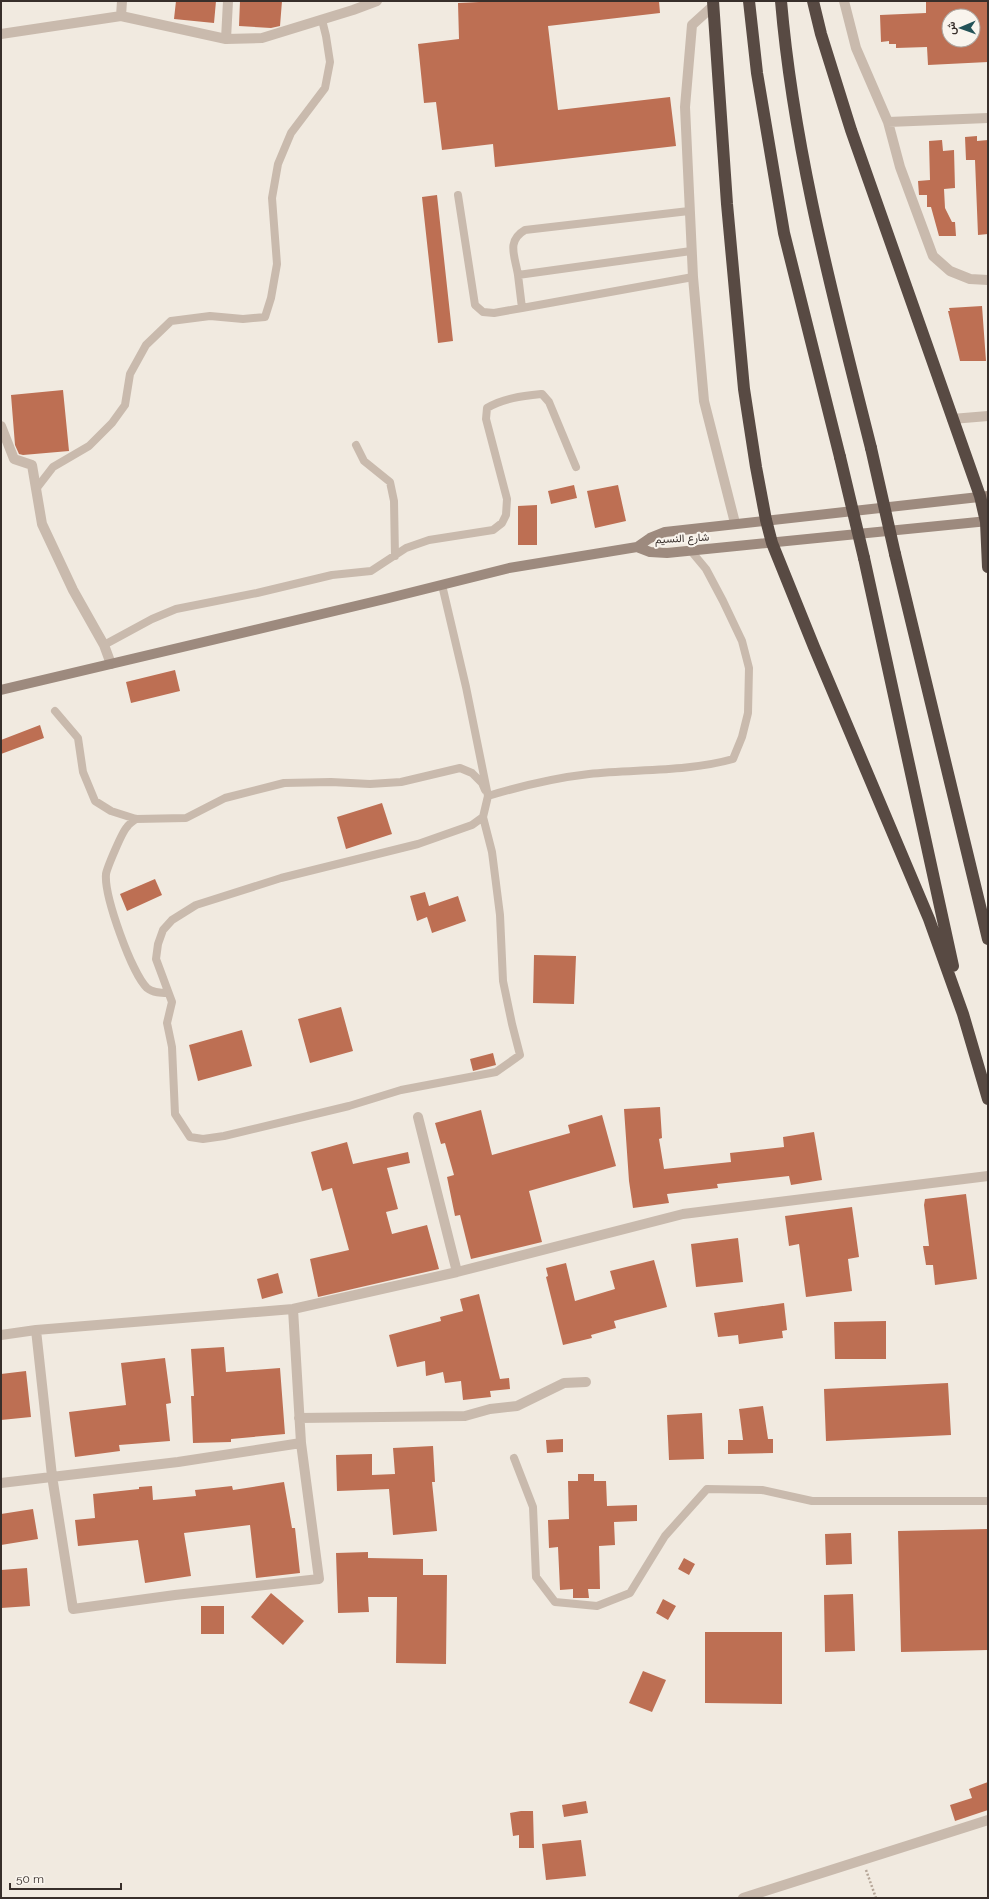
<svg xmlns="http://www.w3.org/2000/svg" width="989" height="1899" font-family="Raleway,Vazirmatn,sans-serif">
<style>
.building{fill:#bd6f53;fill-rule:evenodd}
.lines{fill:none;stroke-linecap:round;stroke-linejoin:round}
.path{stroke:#b5a597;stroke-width:2.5;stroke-dasharray:2 2;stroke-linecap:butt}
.lane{stroke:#c9baad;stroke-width:8}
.street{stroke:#c9baad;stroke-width:10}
.secondary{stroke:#9d8a7e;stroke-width:10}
.highway{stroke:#584a43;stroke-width:12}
.highway-bridge{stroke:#584a43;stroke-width:12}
.labels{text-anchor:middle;stroke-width:4;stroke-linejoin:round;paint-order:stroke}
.street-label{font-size:11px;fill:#382f2b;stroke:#f9f4ed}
</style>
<rect width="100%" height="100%" fill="#f1eae0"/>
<!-- building -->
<path class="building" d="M176 1H216L214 23 174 19Z
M240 1H282L280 26 271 28 239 26Z
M479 1H659L660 13 548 26 558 110 670 97 676 146 495 167 493 144 442 150 436 102 424 103 418 44 459 39 458 3 479 2Z
M926 1H988V62L928 65 927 47 896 48V44H889V41L881 42 880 15 926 13ZM949 16H973V40H949Z
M977 136V141L988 140V234L978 235 975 160H966L965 137Z
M942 140 943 151 954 150 955 188 944 189 945 208 952 222H955L956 236H939L931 207H927V195H919L918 181 930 180 929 141Z
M437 195 453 341 438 343 422 197Z
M982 306 986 361H960L948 311H950L949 308Z
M63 390 69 451 23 455 19 454 15 445 11 395Z
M574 485 577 498 551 504 548 491Z
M618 485 626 521 595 528 587 491Z
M537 505V545H518V506Z
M175 670 180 691 131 703 126 682Z
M40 725 44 738 1 754V740Z
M382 803 392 834 346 849 337 817Z
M155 879 162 895 127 911 120 894Z
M425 892 429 906 458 896 466 921 432 933 427 917 417 921 410 896Z
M534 955 576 956 574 1004 533 1003Z
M341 1007 353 1051 310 1063 298 1019Z
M242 1030 252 1066 198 1081 189 1045Z
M493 1053 496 1065 473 1071 470 1059Z
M660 1107 662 1138 659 1139 664 1169 731 1162 730 1153 784 1147 783 1137 814 1132 822 1180 791 1185 789 1176 717 1184 718 1188 667 1194 669 1203 633 1208 629 1181 624 1109Z
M481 1110 492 1155 570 1133 568 1125 602 1115 616 1166 529 1191 542 1242 471 1259 460 1215 455 1216 447 1177 454 1175 445 1143 441 1144 435 1123Z
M347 1142 353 1164 408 1152 410 1163 387 1168 398 1209 386 1212 392 1234 427 1225 439 1269 318 1297 310 1259 349 1250 332 1188 322 1191 311 1152Z
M966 1194 977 1279 935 1285 933 1265H926L923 1246H929L924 1205 925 1199Z
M852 1207 859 1257 848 1259 852 1291 806 1297 799 1244 789 1246 785 1216Z
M738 1238 743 1282 696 1287 691 1244Z
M654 1260 667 1307 614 1321 616 1328 591 1335 592 1338 563 1345 546 1277 548 1276 546 1268 566 1263 575 1301 615 1289 610 1271Z
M278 1273 283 1293 262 1299 257 1279Z
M479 1294 500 1379 509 1378 510 1389 490 1391 491 1397 463 1400 461 1381 445 1383 443 1372 426 1376 425 1361 397 1367 389 1335 441 1321 440 1317 463 1311 460 1299Z
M784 1303 787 1330 782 1331 783 1338 739 1344 738 1335 718 1337 714 1313Z
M886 1321V1359H835L834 1322Z
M224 1347 226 1372 280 1368 285 1434 231 1439V1442L193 1443 191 1396H194L191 1349Z
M165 1358 171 1403 166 1404 170 1441 119 1445 120 1451 75 1457 69 1412 126 1405 121 1363Z
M26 1371 31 1417 1 1420V1374Z
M948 1383 951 1435 826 1441 824 1389Z
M763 1406 768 1439H773V1453L728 1454V1440H743L739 1409Z
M702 1413 704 1459 669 1460 667 1415Z
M563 1439V1452L547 1453 546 1440Z
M433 1446 435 1482H432L437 1531 393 1535 389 1489 337 1491 336 1455 372 1454V1475L395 1474 393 1448Z
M578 1474H594V1481H606L607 1506 637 1505V1521L614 1522 615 1545 599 1546 600 1589H588L589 1598H573V1589L560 1590 558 1547 549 1548 548 1520 569 1519 568 1481H578Z
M284 1482 292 1528H295L300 1573 256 1578 250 1525 184 1533 191 1576 145 1583 138 1540 78 1546 75 1520 95 1518 93 1494 139 1489V1487L152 1486 153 1500 196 1496 195 1490 232 1486 233 1490Z
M33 1509 38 1539 1 1545V1514Z
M988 1529V1650L901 1652 898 1531Z
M851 1533 852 1564 826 1565 825 1534Z
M368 1552V1558L423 1559V1575H447L446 1664 396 1663 397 1597H368L369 1612 338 1613 336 1553Z
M684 1558 695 1564 689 1575 678 1569Z
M27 1568 30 1606 1 1608V1570Z
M271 1593 304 1621 283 1645 251 1617Z
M853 1594 855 1651 825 1652 824 1595Z
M663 1599 676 1606 668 1620 656 1613Z
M201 1606H224V1634H201Z
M705 1632H782V1704L705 1703Z
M643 1671 666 1680 652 1712 629 1703Z
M988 1782V1810L955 1821 950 1805 972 1798 969 1789Z
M586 1801 588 1813 564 1817 562 1805Z
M521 1811H533L534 1848H519V1835L513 1836 510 1813Z
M581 1840 586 1876 546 1880 542 1844Z"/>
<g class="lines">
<!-- path -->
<path class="path" d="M866 1870 876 1898"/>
<!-- lane -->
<path class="lane" d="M458 195 475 305 483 312 494 313 522 308 518 275
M689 211 525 230C506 241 515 256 518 275L691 251
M522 308 693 277
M356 445 364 461 390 482 394 501 395 556
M36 489 53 467 89 446 112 423 125 405 130 374 146 345 171 321 210 316 243 319 265 317 271 298 277 264 272 198 278 164 291 133 325 88 330 62 326 36 322 20
M442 585 466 687 488 796 483 817 472 825 418 844 281 878 196 905 172 920 163 930 158 944 156 959 172 1002 167 1023 172 1047 175 1114 190 1137 203 1139 224 1136 349 1106 401 1090 496 1072 520 1055 512 1024 503 981 500 915 492 852 483 817
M104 645 152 619 176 609 257 593 332 575 371 571 406 548 429 540 493 530 502 523 506 515 507 499 486 419 487 408C503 398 523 396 542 394L549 402 576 467
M55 711 78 738 83 772 95 801 111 811 136 819 186 818 225 798 284 783 331 782 370 784 401 782 460 768 472 773 482 783 485 790
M488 796C521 786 554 778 589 774 637 769 687 772 733 759L742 737 748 713 749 668 742 641 723 601 706 569 691 551
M136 819C133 821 129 824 127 827 122 832 107 868 106 874 104 896 132 974 147 988 153 993 161 993 168 993
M514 1458 533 1507 536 1577 555 1602 597 1606 630 1593 665 1536 707 1489 762 1490 812 1501H988"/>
<!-- street -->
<path class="street" d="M844 1 856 48 888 122 900 167 933 256 950 271 970 279 988 280
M713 6 692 25 685 107 693 277 704 401 735 523
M121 16 122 1
M1 34 121 16 226 39 262 38 353 10 377 1
M226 39 228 1
M888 122 988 118
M952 419 988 416
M1 426 14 459 32 465 42 524 73 590 104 645 111 664
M418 1117 457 1272
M36 1330 52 1476 73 1609 175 1595 319 1579 301 1443 293 1309
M1 1335 36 1330 293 1309 457 1272 683 1214 988 1176
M299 1418 465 1416 490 1409 517 1406 564 1383 586 1382
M1 1483 178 1462 301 1443
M743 1898 988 1820"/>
<!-- secondary -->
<path class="secondary" d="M637 547 650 552 667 553 988 521
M1 690 385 599 509 568 637 547 650 538 665 532 988 496"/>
<!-- highway -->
<path class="highway" d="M713 1 727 204 744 389 756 467 766 520 772 543 814 647 929 919 963 1014 988 1099
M749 1 757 73 784 233 840 457
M781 1C794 153 834 300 871 448
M813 1 821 34 851 130 980 496 986 522 988 567
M895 554 988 939
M864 558 953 966"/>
<!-- highway-bridge -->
<path class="highway-bridge" d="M871 448 895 554
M840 457 864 558"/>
</g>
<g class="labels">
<!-- street labels -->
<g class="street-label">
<text transform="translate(682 538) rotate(-3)" y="4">شارع النسيم</text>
</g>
</g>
<!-- border -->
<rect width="989" height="1899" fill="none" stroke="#382f2b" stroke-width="4"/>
<!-- north arrow -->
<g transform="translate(961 28) rotate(268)"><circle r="19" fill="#f9f4ed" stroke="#aca59f"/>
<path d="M0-3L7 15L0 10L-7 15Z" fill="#235257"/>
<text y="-6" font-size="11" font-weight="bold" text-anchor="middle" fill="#382f2b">ش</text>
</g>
<!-- scale -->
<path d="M10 1883v6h111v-6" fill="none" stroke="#382f2b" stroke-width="2"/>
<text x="16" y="1883" font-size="12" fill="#382f2b" stroke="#f9f4ed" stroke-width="3" paint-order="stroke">50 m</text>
</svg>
